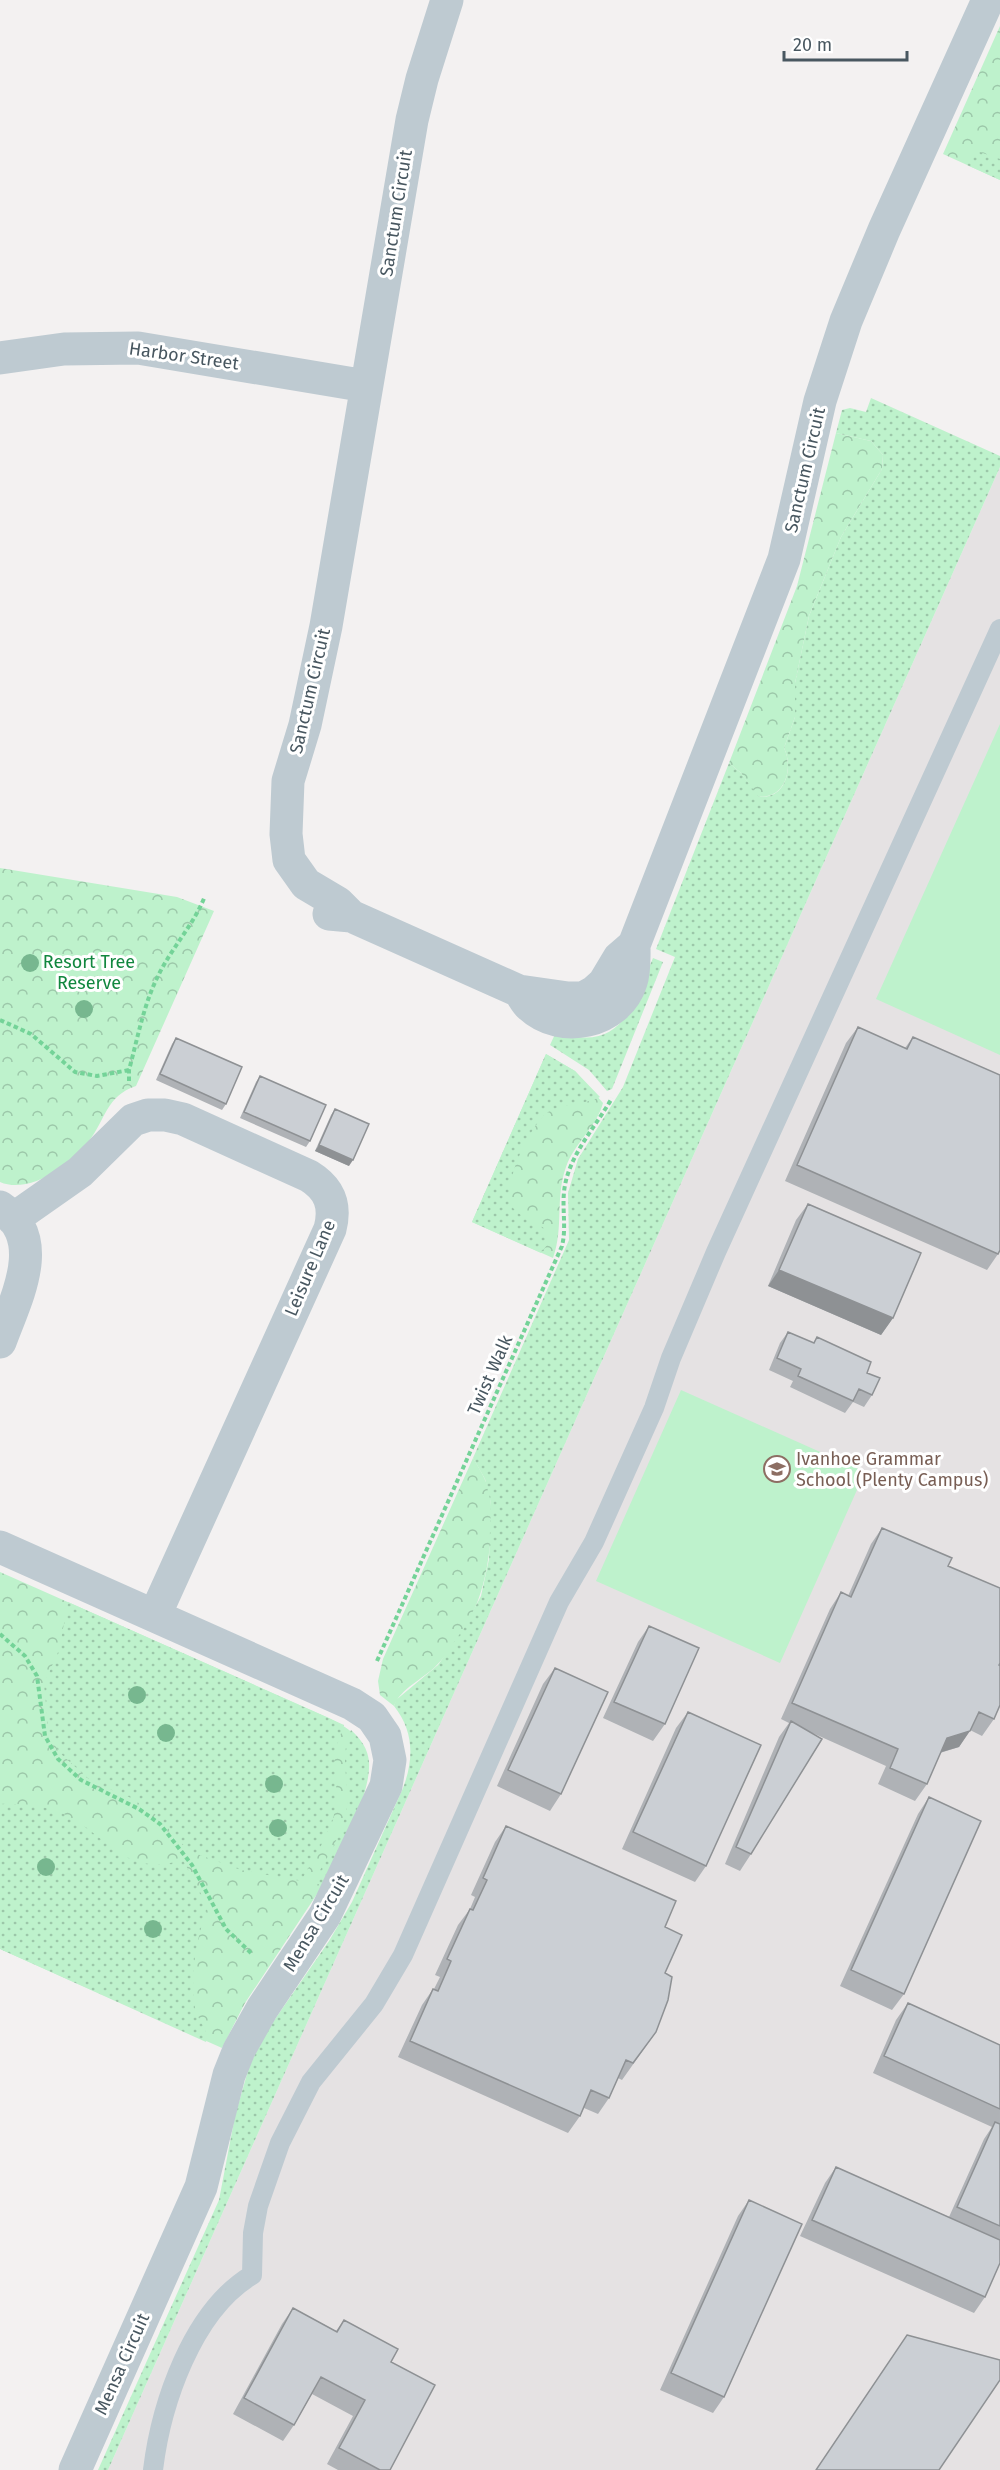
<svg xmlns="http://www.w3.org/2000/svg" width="1000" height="2470" font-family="'Fira Sans',sans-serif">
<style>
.education{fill:#e5e2e3}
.grass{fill:#bef2cc}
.forest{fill:url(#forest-crowns)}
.garden{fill:url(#garden-dots)}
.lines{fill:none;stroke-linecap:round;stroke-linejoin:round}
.path{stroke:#74d398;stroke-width:4;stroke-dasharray:4.5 3;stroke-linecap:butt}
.lane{stroke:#becad1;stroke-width:20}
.street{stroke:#becad1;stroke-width:33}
.tree{fill:#77b78f}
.wall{fill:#afb2b6}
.shaded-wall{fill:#8e9194}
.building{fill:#cbcfd4;stroke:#8e9194;stroke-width:1.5}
.labels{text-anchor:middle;stroke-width:6;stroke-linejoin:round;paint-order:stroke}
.street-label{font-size:18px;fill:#485760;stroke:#fff}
.park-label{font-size:18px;fill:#12873f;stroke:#fff}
.education-label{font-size:18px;fill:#785e54;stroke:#fff;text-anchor:start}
</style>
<defs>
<pattern id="forest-crowns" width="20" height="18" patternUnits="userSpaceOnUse" patternTransform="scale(1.5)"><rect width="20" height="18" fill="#bef2cc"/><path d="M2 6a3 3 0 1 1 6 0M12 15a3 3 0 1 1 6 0" fill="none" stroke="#9cc7a9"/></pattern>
<pattern id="garden-dots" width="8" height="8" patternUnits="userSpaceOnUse" patternTransform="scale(1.5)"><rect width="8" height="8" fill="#bef2cc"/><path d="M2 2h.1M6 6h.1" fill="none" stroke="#9cc7a9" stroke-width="1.8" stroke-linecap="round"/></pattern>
</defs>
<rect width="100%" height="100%" fill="#f3f1f1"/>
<!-- education -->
<path class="education" d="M1000 467V2470H108Z"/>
<!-- grass -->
<path class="grass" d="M1000 724V1055L876 999Z
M681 1390 865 1472 780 1663 596 1581Z"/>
<!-- forest -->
<path class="forest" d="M1000 26V180L943 154Z
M836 433 871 441 883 455 882 469 841 537 809 616 795 683V717L784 748C794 768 785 801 757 796L741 773 729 763 797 586Z
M0 868 177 897 214 911 136 1086C106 1096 106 1119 89 1141 72 1164 30 1195 0 1182Z
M546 1054 575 1071 603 1103C597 1126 574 1144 566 1167 555 1197 564 1228 553 1258L472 1222Z
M473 1458C479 1468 486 1479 489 1491 492 1503 491 1515 491 1528 489 1581 475 1627 436 1666 423 1679 400 1689 394 1706L380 1695 378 1681 383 1659Z
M0 1572 329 1718C357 1732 373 1747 367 1780L321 1888 245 2003 222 2048 0 1949Z"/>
<!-- garden -->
<path class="garden" d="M974 150 1000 159V180L967 165Z
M871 398 1000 456V467L108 2470H98L219 2200 235 2116 249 2067 264 2035 329 1941 352 1902 403 1788C414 1759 414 1731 394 1706L396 1700 438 1665 464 1628 481 1596 489 1559 491 1503 485 1479 473 1458 569 1240 568 1193 578 1159 623 1087 675 957 656 949 729 763 741 773 758 796C785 801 794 768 784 748L795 717V683L809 616 841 537 882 469 883 455 871 441 836 433 842 410 850 408 866 412Z
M653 958 663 962 612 1089 607 1091 589 1070 550 1045 556 1032C622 1054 632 1007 653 958Z
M546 1054 575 1071 600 1097C584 1105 559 1104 547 1113 530 1125 499 1189 513 1208 522 1219 537 1221 547 1231V1245L541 1253 472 1222Z
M68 1602 344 1725 334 1753 337 1798 333 1820 318 1852 301 1881 241 1870 189 1851 153 1812 129 1797 92 1782 60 1753 51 1739 48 1725 44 1684 59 1650Z
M351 1730C361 1739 368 1749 369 1762 371 1798 338 1852 323 1885L313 1883C326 1859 344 1833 347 1805 349 1776 339 1759 351 1730Z
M0 1804C20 1803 50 1806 68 1816 112 1840 125 1877 183 1860L208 1907C196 1938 190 1974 195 2008 197 2020 210 2030 206 2042L0 1949Z"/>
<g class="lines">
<!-- path -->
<path class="path" d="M0 1020 31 1034 75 1072 97 1076 129 1070
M129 1081V1070C138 1037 144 1002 160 972 174 945 194 924 205 896
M0 1634 25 1656 37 1676 45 1736 58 1759 81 1780 139 1809 160 1824 192 1865 226 1929 251 1953
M377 1661 562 1246C567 1226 561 1206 565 1185 571 1153 596 1126 612 1098"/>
<!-- lane -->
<path class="lane" d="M153 2470C161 2404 192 2311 252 2275L253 2233 258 2206 280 2143 311 2082 374 2004 403 1955 559 1602 594 1542 654 1408 671 1358 716 1252 1000 629"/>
<!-- street -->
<path class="street" d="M0 358 64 349 138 348 366 386
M329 914 351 916 519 991 568 998H583L594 992 604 983 619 958 634 945
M351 916 338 903 306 884 289 860 286 834 288 781 305 725 326 626 412 120 422 79 447 0
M519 991C523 996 526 1003 530 1006 561 1035 618 1023 631 982 635 970 634 957 634 945L784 559 820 401 846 321 884 230 988 0
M0 1207C49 1239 15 1300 0 1342
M13 1219 80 1172 133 1120 148 1115H165L183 1119 309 1176C330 1189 336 1206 330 1229L155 1615
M0 1547 352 1704 372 1717 385 1736 390 1760 386 1786 325 1915 262 2009 239 2050 229 2075 201 2187 75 2470"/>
</g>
<!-- trees -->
<g class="tree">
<circle cx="30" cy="963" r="9"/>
<circle cx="84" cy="1009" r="9"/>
<circle cx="137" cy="1695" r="9"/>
<circle cx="166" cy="1733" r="9"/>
<circle cx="274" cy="1784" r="9"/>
<circle cx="278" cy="1828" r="9"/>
<circle cx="46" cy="1867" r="9"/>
<circle cx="153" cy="1929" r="9"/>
</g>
<!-- wall -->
<path class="wall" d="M858 1027 905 1048 913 1037 998 1254 987 1270 785 1181 846 1043Z
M176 1038 226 1104 222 1110 156 1080 172 1044Z
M260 1076 310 1141 306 1147 240 1118 256 1082Z
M335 1109 349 1166 315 1151 331 1115Z
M808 1204 893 1318 881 1335 768 1286 796 1220Z
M788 1332 813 1343 817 1337 867 1373 872 1395 864 1407 853 1402 845 1413 790 1387 793 1381 769 1370 780 1343Z
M882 1528 948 1566 999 1665 994 1719 982 1736 970 1730 959 1747 940 1753 927 1784 915 1801 878 1784 886 1766 808 1731 751 1854 740 1871 725 1864 779 1737 789 1723 781 1719 830 1609 841 1592 848 1596 871 1544Z
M649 1626 665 1724 653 1741 603 1718 638 1642Z
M555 1668 561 1794 550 1811 497 1786 543 1684Z
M688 1712 706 1866 695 1882 622 1849 676 1728Z
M929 1797 904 1994 892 2010 840 1986 918 1814Z
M506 1826 665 1927V1973L656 2032 622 2080 618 2078 609 2098 598 2114 584 2108 580 2116 568 2133 398 2057 422 2005 433 1989H434L440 1977 435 1975 458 1925 470 1909 475 1897 471 1895 495 1842Z
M908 2003 1000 2045V2263L985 2297 974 2313 800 2236 825 2183 836 2167 949 2217 984 2139 992 2127 873 2073 896 2020Z
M749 2200 724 2397 713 2413 660 2390 738 2216Z
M293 2308 336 2331 344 2320 391 2362 390 2470H338L327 2464 353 2416 312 2394 294 2425 283 2441 233 2414 282 2324Z"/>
<!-- shaded-wall -->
<path class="shaded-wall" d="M319 1145 353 1160 349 1166 315 1151Z
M779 1270 893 1318 881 1335 768 1286Z
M970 1731 959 1747 935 1754 947 1738Z"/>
<!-- building -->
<path class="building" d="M858 1027 907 1049 913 1037 1000 1075V1250L998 1254 797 1165Z
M176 1038 242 1067 226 1104 160 1074Z
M260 1076 326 1105 310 1141 244 1112Z
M335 1109 369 1124 353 1160 319 1145Z
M808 1204 921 1253 893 1318 779 1270Z
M788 1332 814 1343 817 1337 871 1362 867 1373 880 1378 872 1395 859 1389 853 1401 798 1376 801 1369 777 1358Z
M882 1528 952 1558 948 1566 1000 1588V1663L999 1665 1000 1666V1705L994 1719 979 1712 970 1731 947 1738 927 1784 890 1768 898 1749 792 1703 841 1592 851 1597Z
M649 1626 699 1648 665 1724 614 1702Z
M555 1668 608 1692 561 1794 508 1770Z
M688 1712 761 1745 706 1866 633 1832Z
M791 1721 822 1739 751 1854 736 1847Z
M929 1797 981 1821 904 1994 851 1970Z
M506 1826 676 1901 665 1927 682 1935 665 1973 672 1977 668 2000 656 2032 633 2063 626 2060 609 2098 591 2090 580 2116 410 2041 433 1989 438 1991 451 1961 447 1959 470 1909 473 1910 487 1880 483 1878Z
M908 2003 1000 2045V2109L884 2056Z
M995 2122 1000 2124V2226L957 2207Z
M836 2167 1000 2240V2263L985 2297 812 2220Z
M749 2200 802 2224 724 2397 671 2373Z
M293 2308 337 2332 344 2320 398 2349 391 2362 435 2385 390 2470H380L339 2448 365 2400 321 2377 294 2425 244 2398Z
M907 2335 1000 2360V2380L939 2470H816Z"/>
<!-- icons -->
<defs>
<symbol id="school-ring" viewBox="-11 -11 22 22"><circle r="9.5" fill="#fff" stroke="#8d6e63" stroke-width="1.5"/><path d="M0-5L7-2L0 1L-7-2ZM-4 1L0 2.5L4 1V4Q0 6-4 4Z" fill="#8d6e63"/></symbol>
</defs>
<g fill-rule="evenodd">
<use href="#school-ring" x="762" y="1454" width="30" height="30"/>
</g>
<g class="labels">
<!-- street labels -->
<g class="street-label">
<text transform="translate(396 213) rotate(-81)" y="6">Sanctum Circuit</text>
<text transform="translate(184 356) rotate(8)" y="6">Harbor Street</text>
<text transform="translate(805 470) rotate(-77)" y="6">Sanctum Circuit</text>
<text transform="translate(310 691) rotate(-77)" y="6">Sanctum Circuit</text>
<text transform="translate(310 1268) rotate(-67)" y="6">Leisure Lane</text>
<text transform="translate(490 1375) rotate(-66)" y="6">Twist Walk</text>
<text transform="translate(316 1923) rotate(-59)" y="6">Mensa Circuit</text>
<text transform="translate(122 2364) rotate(-66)" y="6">Mensa Circuit</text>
</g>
<!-- park labels -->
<g class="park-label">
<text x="89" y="968">Resort Tree<tspan x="89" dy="21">Reserve</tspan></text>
</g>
<!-- education labels -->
<g class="education-label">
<text x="796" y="1465">Ivanhoe Grammar<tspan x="796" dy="21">School (Plenty Campus)</tspan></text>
</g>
</g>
<!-- scale -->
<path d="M784 51v9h123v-9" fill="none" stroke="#485760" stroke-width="3"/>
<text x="793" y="51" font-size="18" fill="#485760" stroke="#ffffff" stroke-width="4.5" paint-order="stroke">20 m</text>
</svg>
